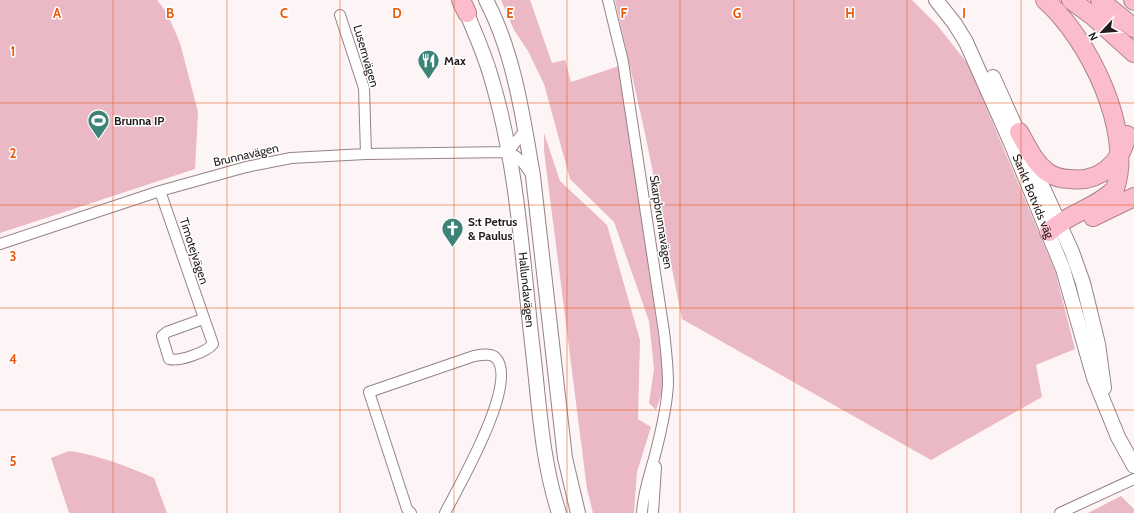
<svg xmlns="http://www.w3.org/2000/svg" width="1134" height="513" font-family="Cabin,sans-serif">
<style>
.green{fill:#ebb8c5}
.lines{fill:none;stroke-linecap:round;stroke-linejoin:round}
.street-casing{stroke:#968287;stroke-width:12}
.secondary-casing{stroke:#968287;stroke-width:16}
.highway-casing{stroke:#af848f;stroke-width:20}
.street{stroke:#fff;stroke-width:10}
.secondary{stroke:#fff;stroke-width:14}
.highway{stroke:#fbbccd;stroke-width:18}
.grid{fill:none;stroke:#e8590c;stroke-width:1;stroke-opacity:0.55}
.labels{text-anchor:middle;stroke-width:3;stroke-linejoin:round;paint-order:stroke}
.street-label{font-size:12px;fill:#221b1c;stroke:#fff}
.poi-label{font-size:12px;font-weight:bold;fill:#221b1c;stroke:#fff;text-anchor:start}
.grid-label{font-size:13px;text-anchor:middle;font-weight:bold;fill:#e8590c;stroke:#fff;stroke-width:3;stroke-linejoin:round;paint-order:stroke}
</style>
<rect width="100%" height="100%" fill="#fdf4f6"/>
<!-- green -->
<path class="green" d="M0 0H157L167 13 180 43 198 112 195 169 0 233Z
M501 0H530L552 63 565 60 571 82 619 66 640 204 665 383 656 410 649 403 654 369 649 321 614 222 570 179 544 84 528 51 514 30Z
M615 0H912L937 25 968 64 1055 271 1075 349 1036 365 1042 397 931 460 682 319 646 138Z
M544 133 560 181 607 225 640 340 638 419 651 427 637 472 634 513H593L587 489 544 151Z
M69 451C99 455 126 466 154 478L167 513H69L51 458Z
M1121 496 1134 509V513H1088Z"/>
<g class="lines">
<defs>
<path id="street" d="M608 0 623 62 664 332C666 349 668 367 668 384 667 405 662 427 657 447 652 469 643 490 642 513
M340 15 364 88 366 154
M508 152 525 130
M160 191 213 344C207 352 179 362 169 359L162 336 167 332 203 319
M0 244 160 191 246 167 291 158 366 154 508 152C520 157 524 164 531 174
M411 513 407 509 369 392 474 356C480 355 489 353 495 357 521 380 458 487 445 513
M653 513 656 467
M1060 513 1134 479"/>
<g id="secondary">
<path d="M486 0C514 53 523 117 533 176L565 458 578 513"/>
<path id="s1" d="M936 0 955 24 966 42 1011 143 1063 269 1094 378 1118 437 1134 466"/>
<path id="s2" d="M463 4C473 29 484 52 491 77 517 163 522 255 532 343 539 399 541 459 559 513"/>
<path d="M993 77 1072 252 1083 283 1098 344 1104 388"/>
</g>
<path id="highway" d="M461 0 467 13
M1045 0C1089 39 1134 131 1115 189 1097 208 1068 213 1049 232
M1071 0 1094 17 1134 53
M1100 0 1134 28
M1133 0 1134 1
M1019 132C1027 146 1034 162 1047 172 1054 177 1062 179 1070 179 1099 183 1121 163 1127 135
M1093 217 1134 197"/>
</defs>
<!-- street casing -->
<use href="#street" class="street-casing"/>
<!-- secondary casing -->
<use href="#secondary" class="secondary-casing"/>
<!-- highway casing -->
<use href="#highway" class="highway-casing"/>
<!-- street -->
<use href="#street" class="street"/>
<!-- secondary -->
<use href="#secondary" class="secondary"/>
<!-- highway -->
<use href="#highway" class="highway"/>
</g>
<!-- grid -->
<path class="grid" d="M113 0V513M227 0V513M340 0V513M454 0V513M567 0V513M680 0V513M794 0V513M907 0V513M1021 0V513M0 103H1134M0 205H1134M0 308H1134M0 410H1134"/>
<!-- icons -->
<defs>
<symbol id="restaurant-pin" viewBox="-11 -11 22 30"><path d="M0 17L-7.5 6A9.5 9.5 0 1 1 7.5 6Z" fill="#3e8378" stroke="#fff"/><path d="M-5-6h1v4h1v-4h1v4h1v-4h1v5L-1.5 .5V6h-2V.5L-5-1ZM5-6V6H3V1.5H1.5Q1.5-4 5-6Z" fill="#fff"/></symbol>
<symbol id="stadium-pin" viewBox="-11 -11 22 30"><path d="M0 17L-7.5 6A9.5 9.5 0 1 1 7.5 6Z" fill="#3e8378" stroke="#fff"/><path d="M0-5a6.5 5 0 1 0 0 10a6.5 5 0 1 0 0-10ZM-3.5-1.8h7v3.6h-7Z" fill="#fff"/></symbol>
<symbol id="church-pin" viewBox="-11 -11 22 30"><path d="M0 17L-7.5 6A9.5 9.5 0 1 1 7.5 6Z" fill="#3e8378" stroke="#fff"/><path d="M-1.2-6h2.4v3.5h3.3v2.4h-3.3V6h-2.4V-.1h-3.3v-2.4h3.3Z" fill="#fff"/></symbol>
</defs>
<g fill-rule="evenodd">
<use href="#restaurant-pin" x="416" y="48" width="25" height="34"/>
<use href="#stadium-pin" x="86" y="108" width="25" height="34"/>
<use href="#church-pin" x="440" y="216" width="25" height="34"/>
</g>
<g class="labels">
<!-- street labels -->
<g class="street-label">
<text transform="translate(366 56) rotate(74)" y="4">Lusernvägen</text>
<text transform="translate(246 155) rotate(-13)" y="4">Brunnavägen</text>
<text dy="4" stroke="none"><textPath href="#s1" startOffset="220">Sankt Botvids väg</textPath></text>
<text transform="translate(661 222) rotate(81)" y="4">Skarpbrunnavägen</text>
<text transform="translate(194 251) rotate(72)" y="4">Timotejvägen</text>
<text dy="4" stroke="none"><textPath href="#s2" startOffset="294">Hallundavägen</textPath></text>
</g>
<!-- poi labels -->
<g class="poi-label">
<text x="444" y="65">Max</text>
<text x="114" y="125">Brunna IP</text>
<text x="468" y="226">S:t Petrus<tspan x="468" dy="14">&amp; Paulus</tspan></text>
</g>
</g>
<g class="grid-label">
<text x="57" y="18">A</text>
<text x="170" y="18">B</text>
<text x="284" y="18">C</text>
<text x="397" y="18">D</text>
<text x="510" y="18">E</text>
<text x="624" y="18">F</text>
<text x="737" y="18">G</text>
<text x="850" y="18">H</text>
<text x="964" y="18">I</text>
<text x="13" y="56">1</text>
<text x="13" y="158">2</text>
<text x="13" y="261">3</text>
<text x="13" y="364">4</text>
<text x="13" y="466">5</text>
</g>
<!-- north arrow -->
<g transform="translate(1102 32) rotate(244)" stroke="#ffffff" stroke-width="3" paint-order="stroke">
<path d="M0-3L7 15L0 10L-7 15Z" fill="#221b1c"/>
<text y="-6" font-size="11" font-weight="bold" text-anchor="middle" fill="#221b1c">N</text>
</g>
</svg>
